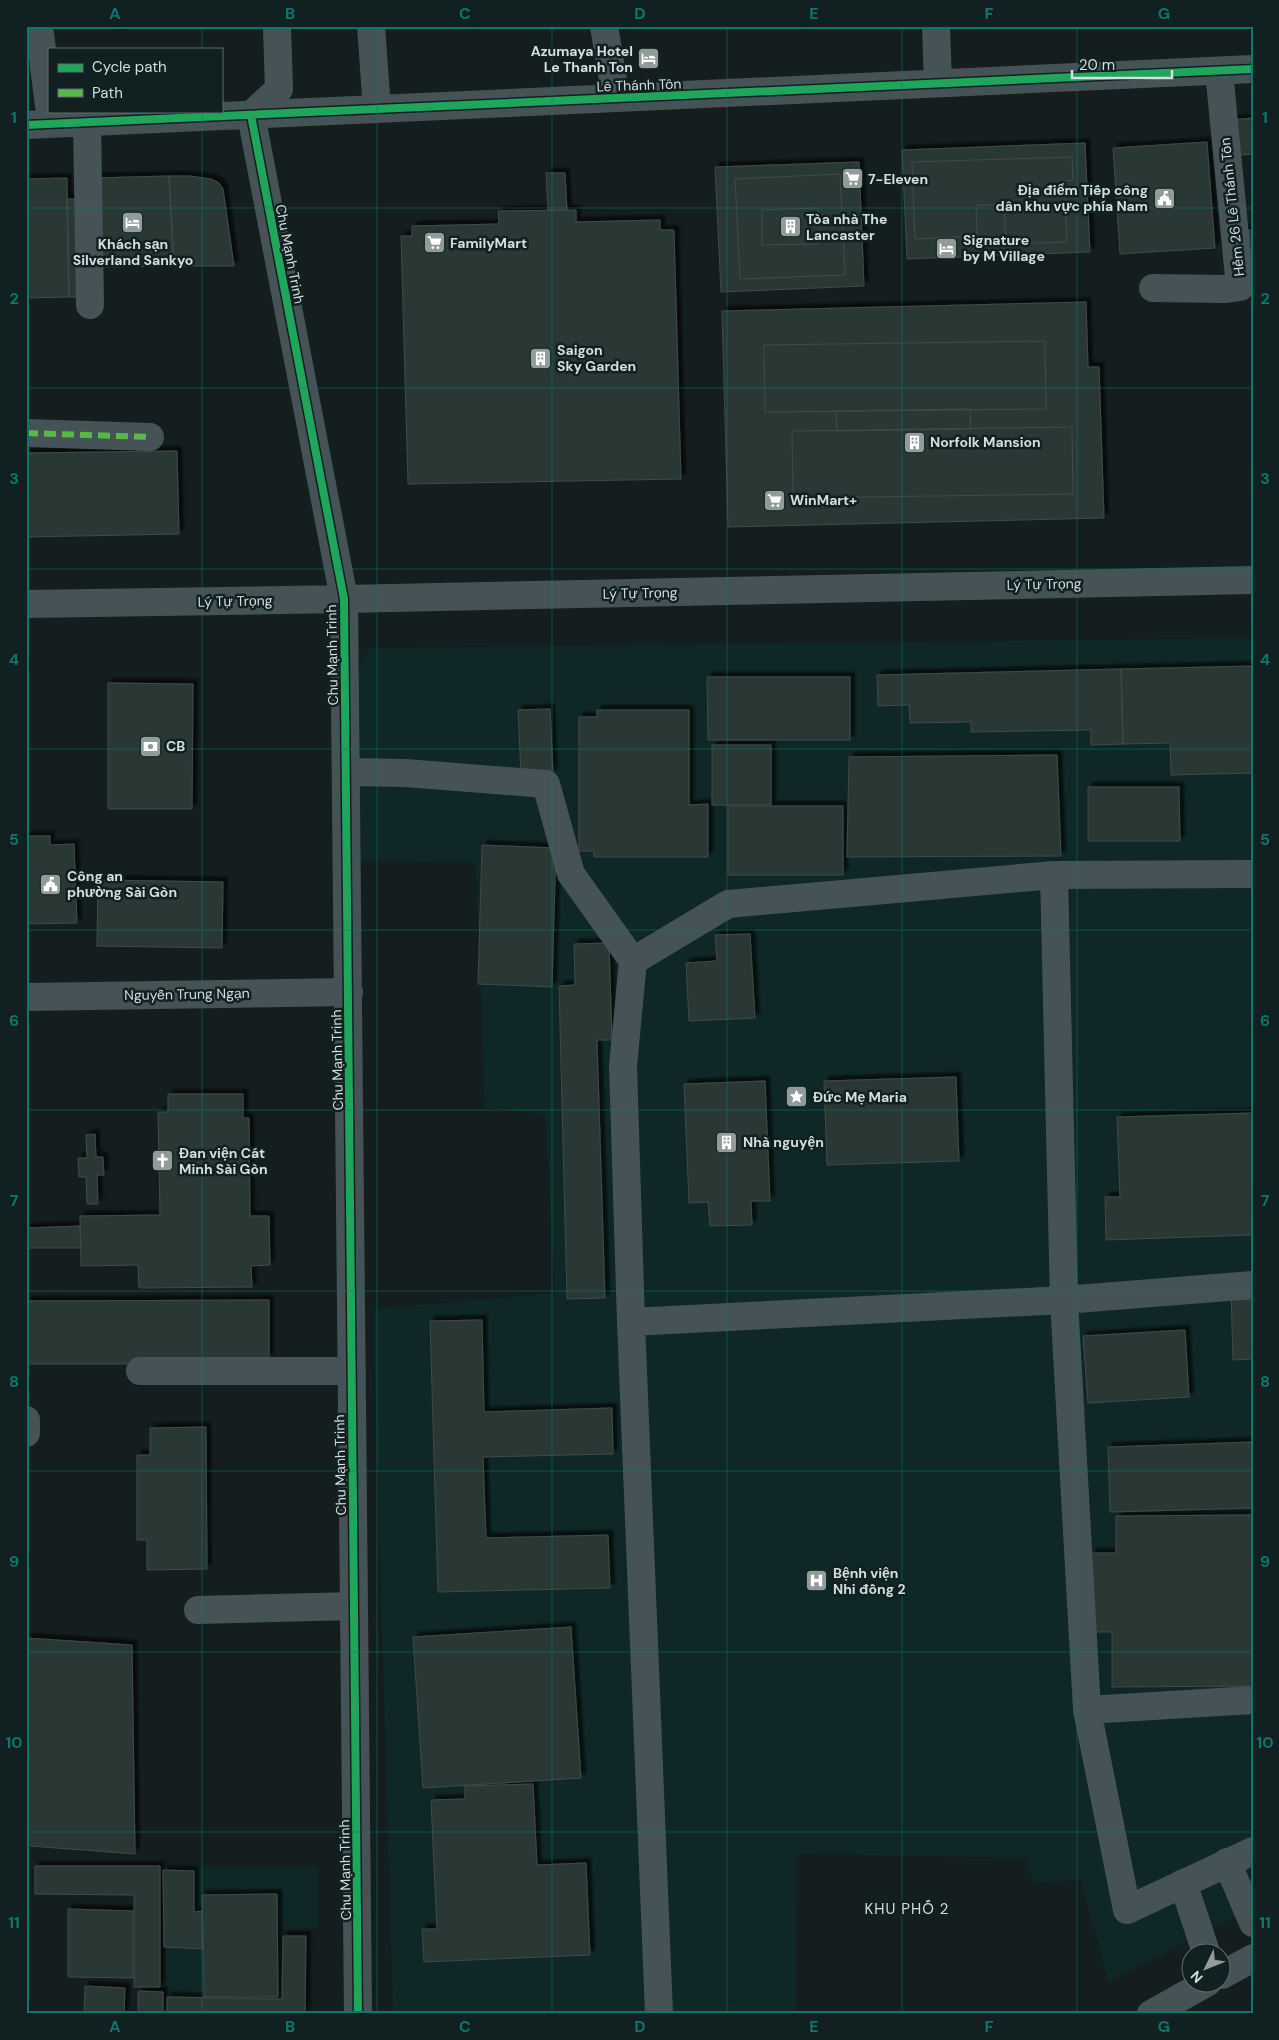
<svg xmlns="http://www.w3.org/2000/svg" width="1279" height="2040" font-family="'DM Sans',sans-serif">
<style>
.built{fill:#0f2726}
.building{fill:#2b3836;stroke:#424948;filter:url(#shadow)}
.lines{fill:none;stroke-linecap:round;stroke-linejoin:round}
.minor{stroke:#465356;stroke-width:28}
.quiet{stroke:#58b947;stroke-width:6;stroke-dasharray:12 6;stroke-linecap:butt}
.cycleway-casing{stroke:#112121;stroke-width:11}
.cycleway{stroke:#20a55d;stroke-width:8}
.grid{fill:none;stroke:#0f766e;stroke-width:1;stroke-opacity:0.55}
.labels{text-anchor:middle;stroke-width:5;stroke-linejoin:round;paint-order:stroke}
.poi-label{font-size:14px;font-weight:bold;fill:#d3dedd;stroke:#112121;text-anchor:start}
.street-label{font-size:14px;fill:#d3dedd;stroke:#112121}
.neighbourhood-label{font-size:15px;letter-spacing:1px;fill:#d3dedd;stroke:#112121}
.neatline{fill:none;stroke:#0f766e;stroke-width:2}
.grid-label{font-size:16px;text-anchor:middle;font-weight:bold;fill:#0f766e}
</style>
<defs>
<filter id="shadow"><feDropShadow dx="4.5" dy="-4.5" stdDeviation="1" flood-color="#0009"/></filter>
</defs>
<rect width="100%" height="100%" fill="#141e1e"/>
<!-- built -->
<path class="built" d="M1253 638V1908L1108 1982 1081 1880 1033 1883 1026 1858 797 1854 796 2014H393L373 1309 555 1293 545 1114 485 1108 476 863 360 861 355 676 370 648Z
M162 1867H318V1928L282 1929V1999L167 1997Z"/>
<!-- building -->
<path class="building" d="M1253 118V154L1231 156 1230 120Z
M1207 142 1215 248 1120 254 1113 148Z
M1085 143 1090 252 907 259 902 150Z
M1072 157 1073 180 1064 181 1067 242 1006 244 1004 205H976L977 236 915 239 912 162Z
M859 162 864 286 721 292 715 167Z
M546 173H565L567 210H548Z
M840 174 845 275 740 279 735 179Z
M169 176 174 266 95 267 93 178Z
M169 176H189L211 179 219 183 223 189 234 266H174Z
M67 178 69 297 26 298V179Z
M67 199H82L83 297H69Z
M818 208 819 244 762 245V210Z
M576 210V222L660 220V230H674L681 479 408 484 401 236H412V226L499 224 498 211Z
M1244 230H1253V276H1247Z
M1086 302 1088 367H1099L1104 518 728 527 722 311Z
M1045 341 1046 409 765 412 764 345Z
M970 409 971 429 837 431 836 411Z
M1072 427 1073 494 793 498 792 431Z
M177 451 179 534 26 537V453Z
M1253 666V773L1171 775 1170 743 1123 744 1121 669Z
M1121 669 1123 744 1091 745V730L971 732V722L910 723 909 705 878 706 877 675Z
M707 677H850V740H708Z
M108 683 193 684 192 809H108Z
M550 709 553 773 521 774 518 710Z
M597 710H689V805L708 804V857H594V851H579V717H597Z
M712 745H771V805H712Z
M1057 755 1061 856 847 857 849 757Z
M1088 787H1179L1180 841H1088Z
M728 806H843V875H728Z
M26 836H50V845L74 844 77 923 26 924Z
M482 845 556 848 552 987 478 984Z
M98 880 223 882 222 948 97 946Z
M750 934 755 1018 689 1021 686 963 717 961 715 935Z
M609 943 612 1040H597L605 1298 567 1299 559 986 575 985 574 944Z
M956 1077 959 1161 827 1165 824 1081Z
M765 1081 770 1201H751L752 1225 710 1226 708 1202 689 1203 684 1084Z
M168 1094H243V1118H249L250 1216H269L270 1265 251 1266 252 1287 139 1288 138 1265 81 1266 80 1216 160 1215 158 1112H168Z
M1253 1113V1235L1106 1240 1105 1197H1120L1117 1117Z
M95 1134 96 1157H103L104 1175H97L98 1204H87L86 1177H79L78 1158H87L86 1135Z
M80 1226 81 1248H26V1228Z
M1253 1291V1359L1233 1360 1231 1292Z
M269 1300V1358L172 1364H26V1301Z
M482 1320 484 1412 612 1408 613 1454 483 1457 486 1538 608 1535 610 1588 438 1592 430 1321Z
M1185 1330 1189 1397 1088 1403 1083 1336Z
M206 1427 207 1569 147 1570V1540H137V1455H150V1428Z
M1253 1442V1508L1110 1512 1108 1447Z
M1253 1515V1686L1112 1687V1632H1092L1091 1553H1116V1516Z
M571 1627 581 1778 423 1788 413 1637Z
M26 1638 132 1645 135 1854 30 1846 26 1841Z
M533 1784 537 1865 586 1863 590 1955 424 1962 422 1929H437L431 1800 465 1799V1786Z
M35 1866H160V1987H134V1895L35 1894Z
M163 1870 194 1871V1912L202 1911 203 1949 164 1947Z
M277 1894 278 1997H204L202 1895Z
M68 1909 133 1911V1978L68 1977Z
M283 1936H306L305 2014H167V1997L282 1999Z
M85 1986 125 1988 124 2014H84Z
M138 1991 163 1992V2014H138Z"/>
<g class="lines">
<!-- minor -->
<path class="minor" d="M39 26 49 106
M371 26 377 109
M604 26 616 98
M936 26 938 83
M251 115 344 599 358 2014
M251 115 279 89 277 26
M87 122 90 305
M26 125 1253 69
M1153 288 1226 289 1240 287 1219 71
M26 433 150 437
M26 604 344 599 1253 580
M346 772 405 773 546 784 571 874 633 961
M1253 874 1054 875 728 904 633 961 623 1066 631 1322 1064 1300 1253 1285
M1054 875 1064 1300 1087 1710 1253 1700
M26 997 349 992
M631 1322 659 2014
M140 1371H352
M26 1420V1433
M198 1610 354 1606
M1087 1710 1127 1910 1253 1851
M1227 1862 1253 1923
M1183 1883 1206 1952
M1222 1975 1253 1958
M1151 2014 1208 1982"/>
<!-- quiet -->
<path class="quiet" d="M26 433 150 437"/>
<defs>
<path id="cycleway" d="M251 115 344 599 358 2014
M26 125 1253 69"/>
</defs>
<!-- cycleway casing -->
<use href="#cycleway" class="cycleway-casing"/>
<!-- cycleway -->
<use href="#cycleway" class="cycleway"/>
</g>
<!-- grid -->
<path class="grid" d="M202 26V49M377 26V2014M552 26V2014M727 26V2014M902 26V2014M1077 26V2014M202 111V2014M26 208H1253M26 388H1253M26 569H1253M26 749H1253M26 930H1253M26 1110H1253M26 1291H1253M26 1471H1253M26 1652H1253M26 1832H1253"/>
<!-- icons -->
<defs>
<symbol id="hotel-square" viewBox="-11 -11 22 22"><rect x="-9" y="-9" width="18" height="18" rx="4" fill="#909b9a" stroke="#112121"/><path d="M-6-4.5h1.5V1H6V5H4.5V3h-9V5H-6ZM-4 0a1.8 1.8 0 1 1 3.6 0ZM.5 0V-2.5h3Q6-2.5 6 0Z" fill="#fff"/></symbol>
<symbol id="supermarket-square" viewBox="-11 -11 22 22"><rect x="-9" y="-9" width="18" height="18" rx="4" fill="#909b9a" stroke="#112121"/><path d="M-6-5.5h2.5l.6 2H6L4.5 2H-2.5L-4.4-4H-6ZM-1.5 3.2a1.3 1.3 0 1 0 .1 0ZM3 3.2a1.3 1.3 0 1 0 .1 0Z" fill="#fff"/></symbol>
<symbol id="civic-square" viewBox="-11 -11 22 22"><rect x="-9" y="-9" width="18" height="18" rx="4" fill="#909b9a" stroke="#112121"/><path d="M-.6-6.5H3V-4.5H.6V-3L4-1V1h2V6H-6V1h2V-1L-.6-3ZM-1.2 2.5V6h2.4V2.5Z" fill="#fff"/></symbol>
<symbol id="building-square" viewBox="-11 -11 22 22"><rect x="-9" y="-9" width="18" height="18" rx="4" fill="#909b9a" stroke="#112121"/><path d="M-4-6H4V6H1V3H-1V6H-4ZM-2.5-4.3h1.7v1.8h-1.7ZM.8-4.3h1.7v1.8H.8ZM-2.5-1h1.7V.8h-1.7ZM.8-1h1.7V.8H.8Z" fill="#fff"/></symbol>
<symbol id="bank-square" viewBox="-11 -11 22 22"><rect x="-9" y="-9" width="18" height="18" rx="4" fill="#909b9a" stroke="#112121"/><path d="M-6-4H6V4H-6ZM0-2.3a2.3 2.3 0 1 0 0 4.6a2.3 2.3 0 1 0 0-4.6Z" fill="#fff"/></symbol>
<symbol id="sight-square" viewBox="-11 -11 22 22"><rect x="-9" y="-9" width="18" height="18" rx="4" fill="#909b9a" stroke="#112121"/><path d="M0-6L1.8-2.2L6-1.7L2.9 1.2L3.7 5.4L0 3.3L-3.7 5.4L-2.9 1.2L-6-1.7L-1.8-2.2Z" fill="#fff"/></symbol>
<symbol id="church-square" viewBox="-11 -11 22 22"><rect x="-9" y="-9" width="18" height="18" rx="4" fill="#909b9a" stroke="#112121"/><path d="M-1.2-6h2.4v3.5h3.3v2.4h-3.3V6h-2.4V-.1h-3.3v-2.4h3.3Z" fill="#fff"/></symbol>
<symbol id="hospital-square" viewBox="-11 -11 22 22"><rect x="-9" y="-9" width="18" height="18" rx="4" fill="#909b9a" stroke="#112121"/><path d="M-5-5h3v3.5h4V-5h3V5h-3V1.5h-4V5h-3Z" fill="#fff"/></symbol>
</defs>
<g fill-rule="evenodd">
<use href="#hotel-square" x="636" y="46" width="25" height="25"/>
<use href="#supermarket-square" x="840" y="166" width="25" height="25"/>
<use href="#civic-square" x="1152" y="186" width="25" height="25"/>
<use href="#hotel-square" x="120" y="210" width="25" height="25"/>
<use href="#building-square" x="778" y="214" width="25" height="25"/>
<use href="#supermarket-square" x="422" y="230" width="25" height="25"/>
<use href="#hotel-square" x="934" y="236" width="25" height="25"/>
<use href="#building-square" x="528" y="346" width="25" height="25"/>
<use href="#building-square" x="902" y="430" width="25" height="25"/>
<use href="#supermarket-square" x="762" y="488" width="25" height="25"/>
<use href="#bank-square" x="138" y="734" width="25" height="25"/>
<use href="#civic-square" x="38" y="872" width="25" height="25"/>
<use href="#sight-square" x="784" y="1084" width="25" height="25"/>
<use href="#building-square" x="714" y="1130" width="25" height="25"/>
<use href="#church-square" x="150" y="1148" width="25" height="25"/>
<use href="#hospital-square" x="804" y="1568" width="25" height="25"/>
</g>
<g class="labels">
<!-- poi labels -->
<g class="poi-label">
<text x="633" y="56" text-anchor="end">Azumaya Hotel<tspan x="633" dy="16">Le Thanh Ton</tspan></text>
<text x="868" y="184">7-Eleven</text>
<text x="1148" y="195" text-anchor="end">Địa điểm Tiếp công<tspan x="1148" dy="16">dân khu vực phía Nam</tspan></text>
<text x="806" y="224">Tòa nhà The<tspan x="806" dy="16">Lancaster</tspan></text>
<text x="963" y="245">Signature<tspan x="963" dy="16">by M Village</tspan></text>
<text x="450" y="248">FamilyMart</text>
<text x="133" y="249" text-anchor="middle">Khách sạn<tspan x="133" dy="16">Silverland Sankyo</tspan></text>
<text x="557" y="355">Saigon<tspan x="557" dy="16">Sky Garden</tspan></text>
<text x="930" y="447">Norfolk Mansion</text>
<text x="790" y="505">WinMart+</text>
<text x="166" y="751">CB</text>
<text x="67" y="881">Công an<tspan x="67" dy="16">phường Sài Gòn</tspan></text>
<text x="813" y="1102">Đức Mẹ Maria</text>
<text x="743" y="1147">Nhà nguyện</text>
<text x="179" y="1158">Đan viện Cát<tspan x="179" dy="16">Minh Sài Gòn</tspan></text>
<text x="833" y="1578">Bệnh viện<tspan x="833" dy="16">Nhi đồng 2</tspan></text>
</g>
<!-- street labels -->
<g class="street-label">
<text transform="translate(639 85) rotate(-2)" y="5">Lê Thánh Tôn</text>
<text transform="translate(1232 207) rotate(-96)" y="5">Hẻm 26 Lê Thánh Tôn</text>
<text transform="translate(290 254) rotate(79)" y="5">Chu Mạnh Trinh</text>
<text transform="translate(1044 584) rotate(-1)" y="5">Lý Tự Trọng</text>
<text transform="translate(640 593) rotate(-1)" y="5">Lý Tự Trọng</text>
<text transform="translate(235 601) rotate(-1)" y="5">Lý Tự Trọng</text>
<text transform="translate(332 655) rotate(-91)" y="5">Chu Mạnh Trinh</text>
<text transform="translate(187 994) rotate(-1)" y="5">Nguyễn Trung Ngạn</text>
<text transform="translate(337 1060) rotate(-91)" y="5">Chu Mạnh Trinh</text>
<text transform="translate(340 1465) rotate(-91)" y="5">Chu Mạnh Trinh</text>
<text transform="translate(345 1870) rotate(-91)" y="5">Chu Mạnh Trinh</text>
</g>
<!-- neighbourhood labels -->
<g class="neighbourhood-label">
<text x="907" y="1914">KHU PHỐ 2</text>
</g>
</g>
<!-- border -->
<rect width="1279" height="2040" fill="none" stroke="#112121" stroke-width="55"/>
<!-- legend -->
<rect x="48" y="48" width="175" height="65" fill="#112121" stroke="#5f6d6c"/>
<rect x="58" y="64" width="25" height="8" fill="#20a55d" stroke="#5f6d6c"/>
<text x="92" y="72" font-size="15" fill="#d3dedd">Cycle path</text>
<rect x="58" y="89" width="25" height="8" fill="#58b947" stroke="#5f6d6c"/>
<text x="92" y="98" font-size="15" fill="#d3dedd">Path</text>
<!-- north arrow -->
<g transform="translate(1206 1968) rotate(227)"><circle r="24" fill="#112121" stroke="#5f6d6c"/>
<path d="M0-4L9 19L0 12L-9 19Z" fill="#909b9a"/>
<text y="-8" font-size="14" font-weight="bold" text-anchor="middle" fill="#d3dedd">N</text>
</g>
<!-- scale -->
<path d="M1072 70v8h100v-8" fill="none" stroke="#d3dedd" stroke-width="2.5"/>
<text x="1079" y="70" font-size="15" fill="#d3dedd" stroke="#112121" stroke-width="4" paint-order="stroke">20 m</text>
<rect x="28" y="28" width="1224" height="1984" class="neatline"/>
<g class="grid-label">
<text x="115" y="19">A</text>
<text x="290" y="19">B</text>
<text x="465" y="19">C</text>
<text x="640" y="19">D</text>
<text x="814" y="19">E</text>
<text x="989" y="19">F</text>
<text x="1164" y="19">G</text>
<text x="14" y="123">1</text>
<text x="1265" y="123">1</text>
<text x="14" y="304">2</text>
<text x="1265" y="304">2</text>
<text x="14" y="484">3</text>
<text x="1265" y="484">3</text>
<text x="14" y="665">4</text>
<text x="1265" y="665">4</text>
<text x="14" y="845">5</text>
<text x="1265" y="845">5</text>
<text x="14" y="1026">6</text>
<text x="1265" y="1026">6</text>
<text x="14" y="1206">7</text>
<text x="1265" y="1206">7</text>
<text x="14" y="1387">8</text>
<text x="1265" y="1387">8</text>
<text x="14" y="1567">9</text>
<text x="1265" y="1567">9</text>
<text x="14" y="1748">10</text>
<text x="1265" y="1748">10</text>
<text x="14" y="1928">11</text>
<text x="1265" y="1928">11</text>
<text x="115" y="2032">A</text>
<text x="290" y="2032">B</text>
<text x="465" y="2032">C</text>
<text x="640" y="2032">D</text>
<text x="814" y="2032">E</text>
<text x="989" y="2032">F</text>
<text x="1164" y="2032">G</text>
</g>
</svg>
